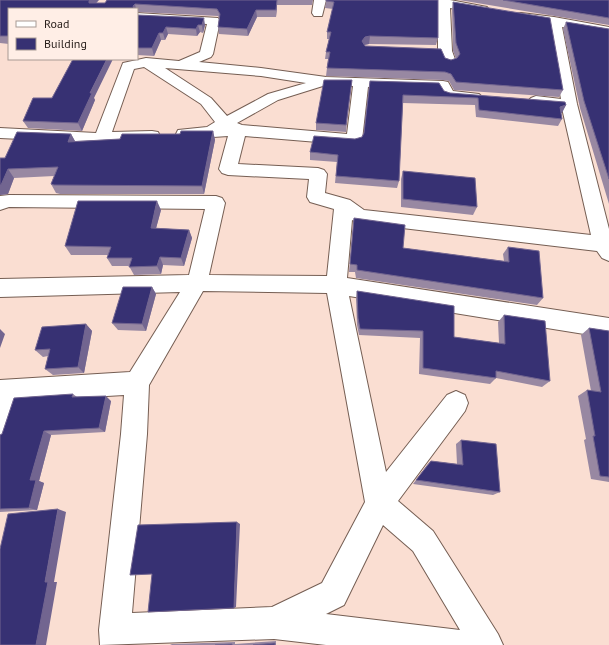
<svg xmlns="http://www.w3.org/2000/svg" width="609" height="645" font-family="'PT Sans',sans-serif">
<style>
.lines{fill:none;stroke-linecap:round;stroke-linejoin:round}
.minor-casing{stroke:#755e53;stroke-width:2}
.minor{fill:#fff;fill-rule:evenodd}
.wall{fill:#9888a2}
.shaded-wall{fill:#726590}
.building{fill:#373173;stroke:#726590}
</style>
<rect width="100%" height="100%" fill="#faded2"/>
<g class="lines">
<defs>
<path id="minor" d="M314 0H326L322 16H314L312 13Z
M423 0H450L487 7 489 10 487 13 483 14 450 8 452 51 456 62 454 65 449 66 444 65 438 51V5L425 3Z
M137 13 218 18 220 21 213 54 211 57 199 62 261 68 326 77 443 81 448 82 453 91 479 94 482 97 479 100C468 103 454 101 443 98L438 89 368 87 362 140 360 144 354 145 245 136 238 164 318 168 324 170 327 174 325 193 350 200 364 210 591 235 562 108 531 104 528 101 531 98 536 96 561 99 548 25 521 21 517 20 515 17 517 14 521 13 554 17 609 27V35L562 27 577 104 609 229V261L602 258 597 251 360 223 352 220 347 278 609 318V338L349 296 386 472 447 395 456 391 465 395 468 403 465 411 398 501 433 531 498 634 503 645H326L274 639 100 645 99 630 121 434 124 395 21 401 9 438 0 441V380L130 372 180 292 0 297V279L189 275 205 209 9 207 0 210V196L9 195 216 196 222 198 225 203 209 275 327 276 334 209 310 202 307 197 309 179 228 175 222 173 219 169 228 136 184 139 178 138 176 134 178 130 207 127 215 122 201 104 144 67 134 69 112 132 152 131 158 132 160 136 158 140 102 143 0 138V128L96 133 123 63 146 58 179 61 200 52 207 24 137 21ZM165 68 261 76 306 83 268 94 227 116 211 98ZM326 85 353 86 347 134 242 125 237 123 278 100ZM203 291 327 293 365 502 322 583 272 607 132 613 147 434 149 385ZM383 525 413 551 460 630 326 614 344 605Z"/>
</defs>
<!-- minor casing -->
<use href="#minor" class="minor-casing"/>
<!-- minor -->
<use href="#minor" class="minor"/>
</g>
<!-- wall -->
<path class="wall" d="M0 0 96 3H105L107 0H313L312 5H277L276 17H257L248 36 219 34 218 27 219 18 218 16 137 12V9H9V44L0 43Z
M438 0V38L436 45 369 44 364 45 365 46 445 58 451 60 456 59 453 51 452 9 453 2 563 90 559 97 454 90 449 81 443 80 326 76 327 68 328 59H325L326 52 329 39H327V32L333 9 325 8 326 1Z
M459 0H609V25Z
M137 15 205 25 203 33 200 32 197 36 168 34 165 40H161L154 56 137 55Z
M566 22 609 29V204L580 108 563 29Z
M352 80 346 132 316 130V123Z
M370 81 444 91 450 93 566 105 561 113 562 119 558 126 476 117 475 105 403 103 399 181 397 188 335 183 337 162 310 160V152L362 137 364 133Z
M52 98H94L95 100 82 131 28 128 23 121Z
M213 131 215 140 204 194H60L56 193 51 184 54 176 14 178 8 194 0 195V158H5L71 134 75 141 120 139Z
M403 171 477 207 473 215 401 207V179Z
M161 210 156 228 189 230 192 238 184 266 163 265 161 274 134 275 129 266H112L107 258 108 255H71L65 246Z
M354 218 403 248 504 261 503 254 508 247 543 298 537 305 356 278 355 272H349Z
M152 287 156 294 146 331 118 330 112 323Z
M357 291 454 337 499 343 498 322 504 315 550 381 542 387 496 378 490 384 419 374 420 338 359 335 357 325 356 299Z
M86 324 92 331 84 373 53 375 45 369 48 356 43 357 35 350Z
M589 328 609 331V482L591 479 584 440 586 439 578 396 587 390 591 391 581 335Z
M73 394 77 397 111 401 105 432 51 435 39 481 44 483 37 510 0 512V435Z
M461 440 500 492 493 495 413 484 427 465 431 461 457 464 456 444Z
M276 641V645H170L172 644 235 642V644Z"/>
<!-- shaded-wall -->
<path class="shaded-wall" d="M90 0H99L92 8 89 3V1Z
M277 0V5L276 17V10Z
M135 4 136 9H134L133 6Z
M256 10 257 17 248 36 247 29Z
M204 18 205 25 203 33 202 25Z
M198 25 200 32 197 36 196 29Z
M166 27 168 34 165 40 163 33Z
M159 33 161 40 154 56 152 48Z
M370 36 369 44 364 45 362 41 365 37Z
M107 59H113L94 98 95 100 82 131 78 123 90 93Z
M566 105 562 113 556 114 560 107Z
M213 131 215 140 204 194 202 186Z
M71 134 76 143 68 142Z
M8 169 14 178 8 194 0 195V185Z
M157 201 161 210 154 236 151 228Z
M189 230 192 238 184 266 181 258Z
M160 257 163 265 161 274 157 266Z
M152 287 156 294 146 331 142 324Z
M86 324 92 331 84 373 78 367Z
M0 329 5 334 0 348Z
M106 396 111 401 105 432 99 428Z
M44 431 51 435 39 481 44 483 37 510 29 508 30 480Z
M58 509 66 512 54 582H57L46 645H36L45 582Z
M237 522 240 524 236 607 234 608Z"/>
<!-- building -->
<path class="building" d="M0 0H90L89 1V3H105L107 0H277L276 10H256L247 29 218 27 220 14 217 9 135 4 133 6 134 9H9V36H0Z
M326 0H438V38L370 36 365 37 362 41 365 46 441 49 445 58 451 60 457 58 460 54 456 43 453 2 550 18 563 90 456 82 451 74 445 72 327 68 330 52H326L331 32H327L334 2 326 1Z
M503 0H609V18Z
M137 15 204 18 202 25H198L196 29 166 27 163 33H159L152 48H137Z
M566 22 609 29V179L584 101Z
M73 59H107L90 93H92L78 123 23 121 33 98H52Z
M324 80H352L346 125 316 123Z
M370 81 439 83 444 91 450 93 565 102 566 105 560 107 562 119 479 110 478 98 403 95 399 181 336 176 338 155 310 152 314 136 355 139 362 137 364 133Z
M181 131H213L202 186 54 185 51 184 58 167 8 169 1 185H0V158H5L17 132 71 134 68 142 120 139 122 134H180Z
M403 171 475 178 477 207 403 199Z
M78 201H157L151 228 189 230 181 258 160 257 157 266 129 267 132 258H107L111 247 65 246Z
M354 218 405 225 403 248 509 262 508 247 539 251 543 298 357 270V265L350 264Z
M123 287H152L142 324 112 323Z
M357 291 454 306V337L505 344 504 315 545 321 550 381 496 371V378L423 368V331L360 329 358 318Z
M86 324 78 367 45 369 50 349 35 350 42 327Z
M589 328 609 331V477L600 476 593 436H595L587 390 601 392Z
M73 394 72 397 106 396 99 428 44 431 30 480H36L29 508 0 509V435L2 434 14 398Z
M461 440 496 444 500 492 416 480 431 461 463 465Z
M58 509 45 582H48L36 645H0V549L8 514Z
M237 522 234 608 148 612 152 574 130 575 138 525Z
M275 643V645H253Z
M232 644V645H215Z"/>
<!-- legend -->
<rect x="8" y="8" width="130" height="52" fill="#ffeee6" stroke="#a89a94"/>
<rect x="16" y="21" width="20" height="6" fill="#ffffff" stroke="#a89a94"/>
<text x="44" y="28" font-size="12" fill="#261c18">Road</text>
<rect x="16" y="38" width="20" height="12" fill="#373173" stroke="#a89a94"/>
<text x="44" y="48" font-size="12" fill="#261c18">Building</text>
</svg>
